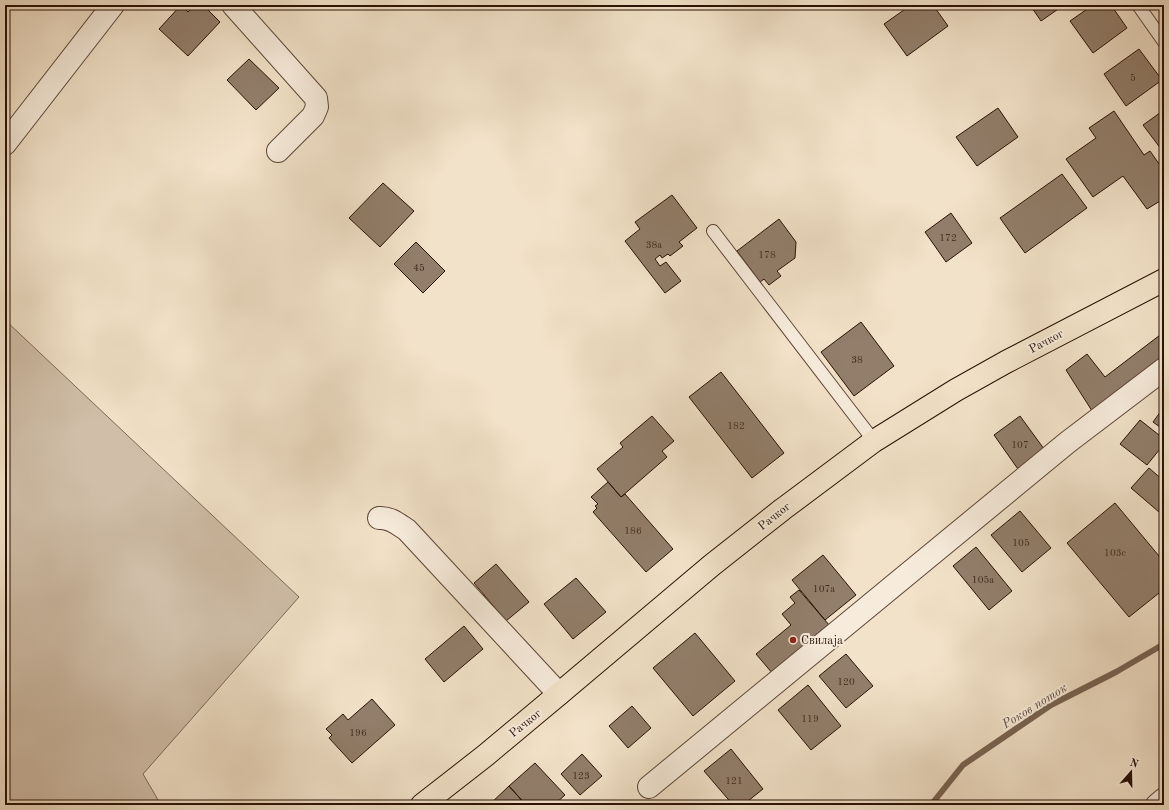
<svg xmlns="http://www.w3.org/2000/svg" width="1169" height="810" font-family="'Old Standard TT',serif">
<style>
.green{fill:#d0bea8;stroke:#7d6857}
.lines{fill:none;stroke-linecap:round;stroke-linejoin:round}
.stream{stroke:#796453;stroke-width:6}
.building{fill:#927e6b;stroke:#2a1106}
.service-casing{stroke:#5c4537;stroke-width:14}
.minor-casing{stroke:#5c4537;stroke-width:24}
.primary-casing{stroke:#2a1106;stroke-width:24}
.service{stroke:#f7ecdc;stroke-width:12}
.minor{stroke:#f7ecdc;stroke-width:22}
.primary{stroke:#f2e2c9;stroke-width:22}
.poi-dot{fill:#8f2418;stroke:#f7ecdc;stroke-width:1.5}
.labels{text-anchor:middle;stroke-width:4;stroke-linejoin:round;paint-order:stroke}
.number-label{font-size:10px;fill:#442c1f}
.street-label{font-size:12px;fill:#2a1106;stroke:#f7ecdc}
.poi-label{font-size:12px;fill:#2a1106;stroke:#f7ecdc;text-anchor:start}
.water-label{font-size:13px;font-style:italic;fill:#654f40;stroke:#f7ecdc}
</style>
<rect width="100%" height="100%" fill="#f2e2c9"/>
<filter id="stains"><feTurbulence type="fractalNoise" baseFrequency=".005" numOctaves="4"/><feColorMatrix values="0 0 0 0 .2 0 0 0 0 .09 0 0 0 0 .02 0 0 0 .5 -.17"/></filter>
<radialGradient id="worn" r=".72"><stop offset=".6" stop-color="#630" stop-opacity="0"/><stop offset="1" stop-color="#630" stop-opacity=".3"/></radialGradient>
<!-- green -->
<path class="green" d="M5 320 299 597 143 774 161 805H5Z"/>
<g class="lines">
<!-- stream -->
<path class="stream" d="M931 805 963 765 1051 705 1116 672 1164 644"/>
</g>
<!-- building -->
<path class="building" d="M181 5 188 12 194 5H203L220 22 188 56 159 29Z
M911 5H933L948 26 907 56 884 24Z
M1030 5H1064L1041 21Z
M1093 5H1111L1127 28 1093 53 1070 21Z
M1139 49 1162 80 1126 106 1104 74Z
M249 59 279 88 256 110 227 80Z
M998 108 1018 137 977 166 956 137Z
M1164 110V153L1143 125Z
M1114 111 1144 155 1150 151 1164 171V206L1160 201 1147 209 1123 176 1093 197 1066 159 1096 138 1089 128Z
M1062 174 1087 208 1025 253 1000 218Z
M383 183 414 211 380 247 349 218Z
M672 195 697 228 679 242 683 246 670 256 668 254 662 258 660 255 655 259 660 266 666 262 681 281 665 293 625 241 640 229 635 222Z
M951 213 972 243 946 262 925 232Z
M779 219 796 242 795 258 777 271 781 276 769 285 764 279 760 282 737 251Z
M416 242 445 271 423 293 394 264Z
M861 322 894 366 854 396 821 352Z
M1164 332V360L1094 414 1066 370 1087 354 1105 377Z
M721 372 784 453 752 478 689 397Z
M1164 407V430L1153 422Z
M652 416 674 441 662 451 667 457 621 497 597 469 623 447 620 443Z
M1020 416 1047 453 1020 472 994 435Z
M1140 420 1164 439V444L1147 465 1120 444Z
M1149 468 1164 481V507L1159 512 1131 488Z
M608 482 621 497 625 494 673 549 646 572 593 512 597 508 595 506 598 504 591 497Z
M1115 503 1164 562V589L1129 617 1067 543Z
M1020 511 1051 548 1022 572 991 535Z
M976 547 1012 591 989 610 953 566Z
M823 555 856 595 825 620 792 580Z
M496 564 529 602 506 621 474 583Z
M576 578 606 612 573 639 544 604Z
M799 590 830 626 773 674 756 654 791 625 782 614 795 603 790 597Z
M464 626 483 649 444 682 425 659Z
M695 633 735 681 693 716 653 668Z
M846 654 873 686 846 708 819 676Z
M808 685 841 726 811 750 778 710Z
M372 699 395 725 352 763 329 738 332 735 326 729 343 714 348 720Z
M632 706 651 728 628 748 609 726Z
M731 749 763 789 743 805H733L704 771Z
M582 754 602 776 580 795 561 774Z
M535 763 565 795 554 805H526L509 786Z
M509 786 526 805H489Z"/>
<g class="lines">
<defs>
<path id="service" d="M1138 5 1164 42
M713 231 874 441"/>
<path id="minor" d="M233 5 316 98 317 107 313 116 278 151
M5 144 113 5
M379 518C390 517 398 524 407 530L559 694
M649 787 1068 442 1164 369
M1157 805 1164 799"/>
<path id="primary" d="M422 805 486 755 559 694 712 565 783 509 874 441 956 390 1006 362 1164 280"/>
</defs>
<!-- service casing -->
<use href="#service" class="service-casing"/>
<!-- minor casing -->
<use href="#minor" class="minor-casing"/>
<!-- primary casing -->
<use href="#primary" class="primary-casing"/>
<!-- service -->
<use href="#service" class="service"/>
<!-- minor -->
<use href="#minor" class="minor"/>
<!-- primary -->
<use href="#primary" class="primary"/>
</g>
<!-- markers -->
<circle class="poi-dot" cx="793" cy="640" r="4"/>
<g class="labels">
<!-- number labels -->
<g class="number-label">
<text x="1133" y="81">5</text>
<text x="948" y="241">172</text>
<text x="654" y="248">38a</text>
<text x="767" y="258">178</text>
<text x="419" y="271">45</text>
<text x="857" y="363">38</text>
<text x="736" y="429">182</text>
<text x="1020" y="448">107</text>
<text x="633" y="534">186</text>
<text x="1021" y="546">105</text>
<text x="1115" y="556">103c</text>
<text x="983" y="583">105a</text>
<text x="824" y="592">107a</text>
<text x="846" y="685">120</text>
<text x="810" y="722">119</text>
<text x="358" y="736">196</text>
<text x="581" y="779">123</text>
<text x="734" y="784">121</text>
</g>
<!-- street labels -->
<g class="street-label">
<text transform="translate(1046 341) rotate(-28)" y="4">Рачког</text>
<text transform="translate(774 516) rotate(-38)" y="4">Рачког</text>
<text transform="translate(525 723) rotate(-39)" y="4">Рачког</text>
</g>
<!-- poi labels -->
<g class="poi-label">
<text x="801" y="644">Свилаја</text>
</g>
<!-- water labels -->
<g class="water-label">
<text transform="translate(1034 705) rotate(-32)" y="5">Роков поток</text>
</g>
</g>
<!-- margin -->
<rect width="1169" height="810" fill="none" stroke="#f2e2c9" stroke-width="20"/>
<rect x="6" y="6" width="1157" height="798" fill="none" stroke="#2a1106" stroke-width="2"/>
<rect x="10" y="10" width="1149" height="790" fill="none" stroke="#2a1106"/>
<!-- north arrow -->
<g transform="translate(1131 772) rotate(20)" stroke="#f7ecdc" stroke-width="3" paint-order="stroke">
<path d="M0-3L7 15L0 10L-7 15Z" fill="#2a1106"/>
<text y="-6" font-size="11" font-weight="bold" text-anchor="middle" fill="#2a1106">N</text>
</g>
<rect width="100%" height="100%" filter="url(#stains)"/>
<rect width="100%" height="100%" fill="url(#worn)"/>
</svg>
